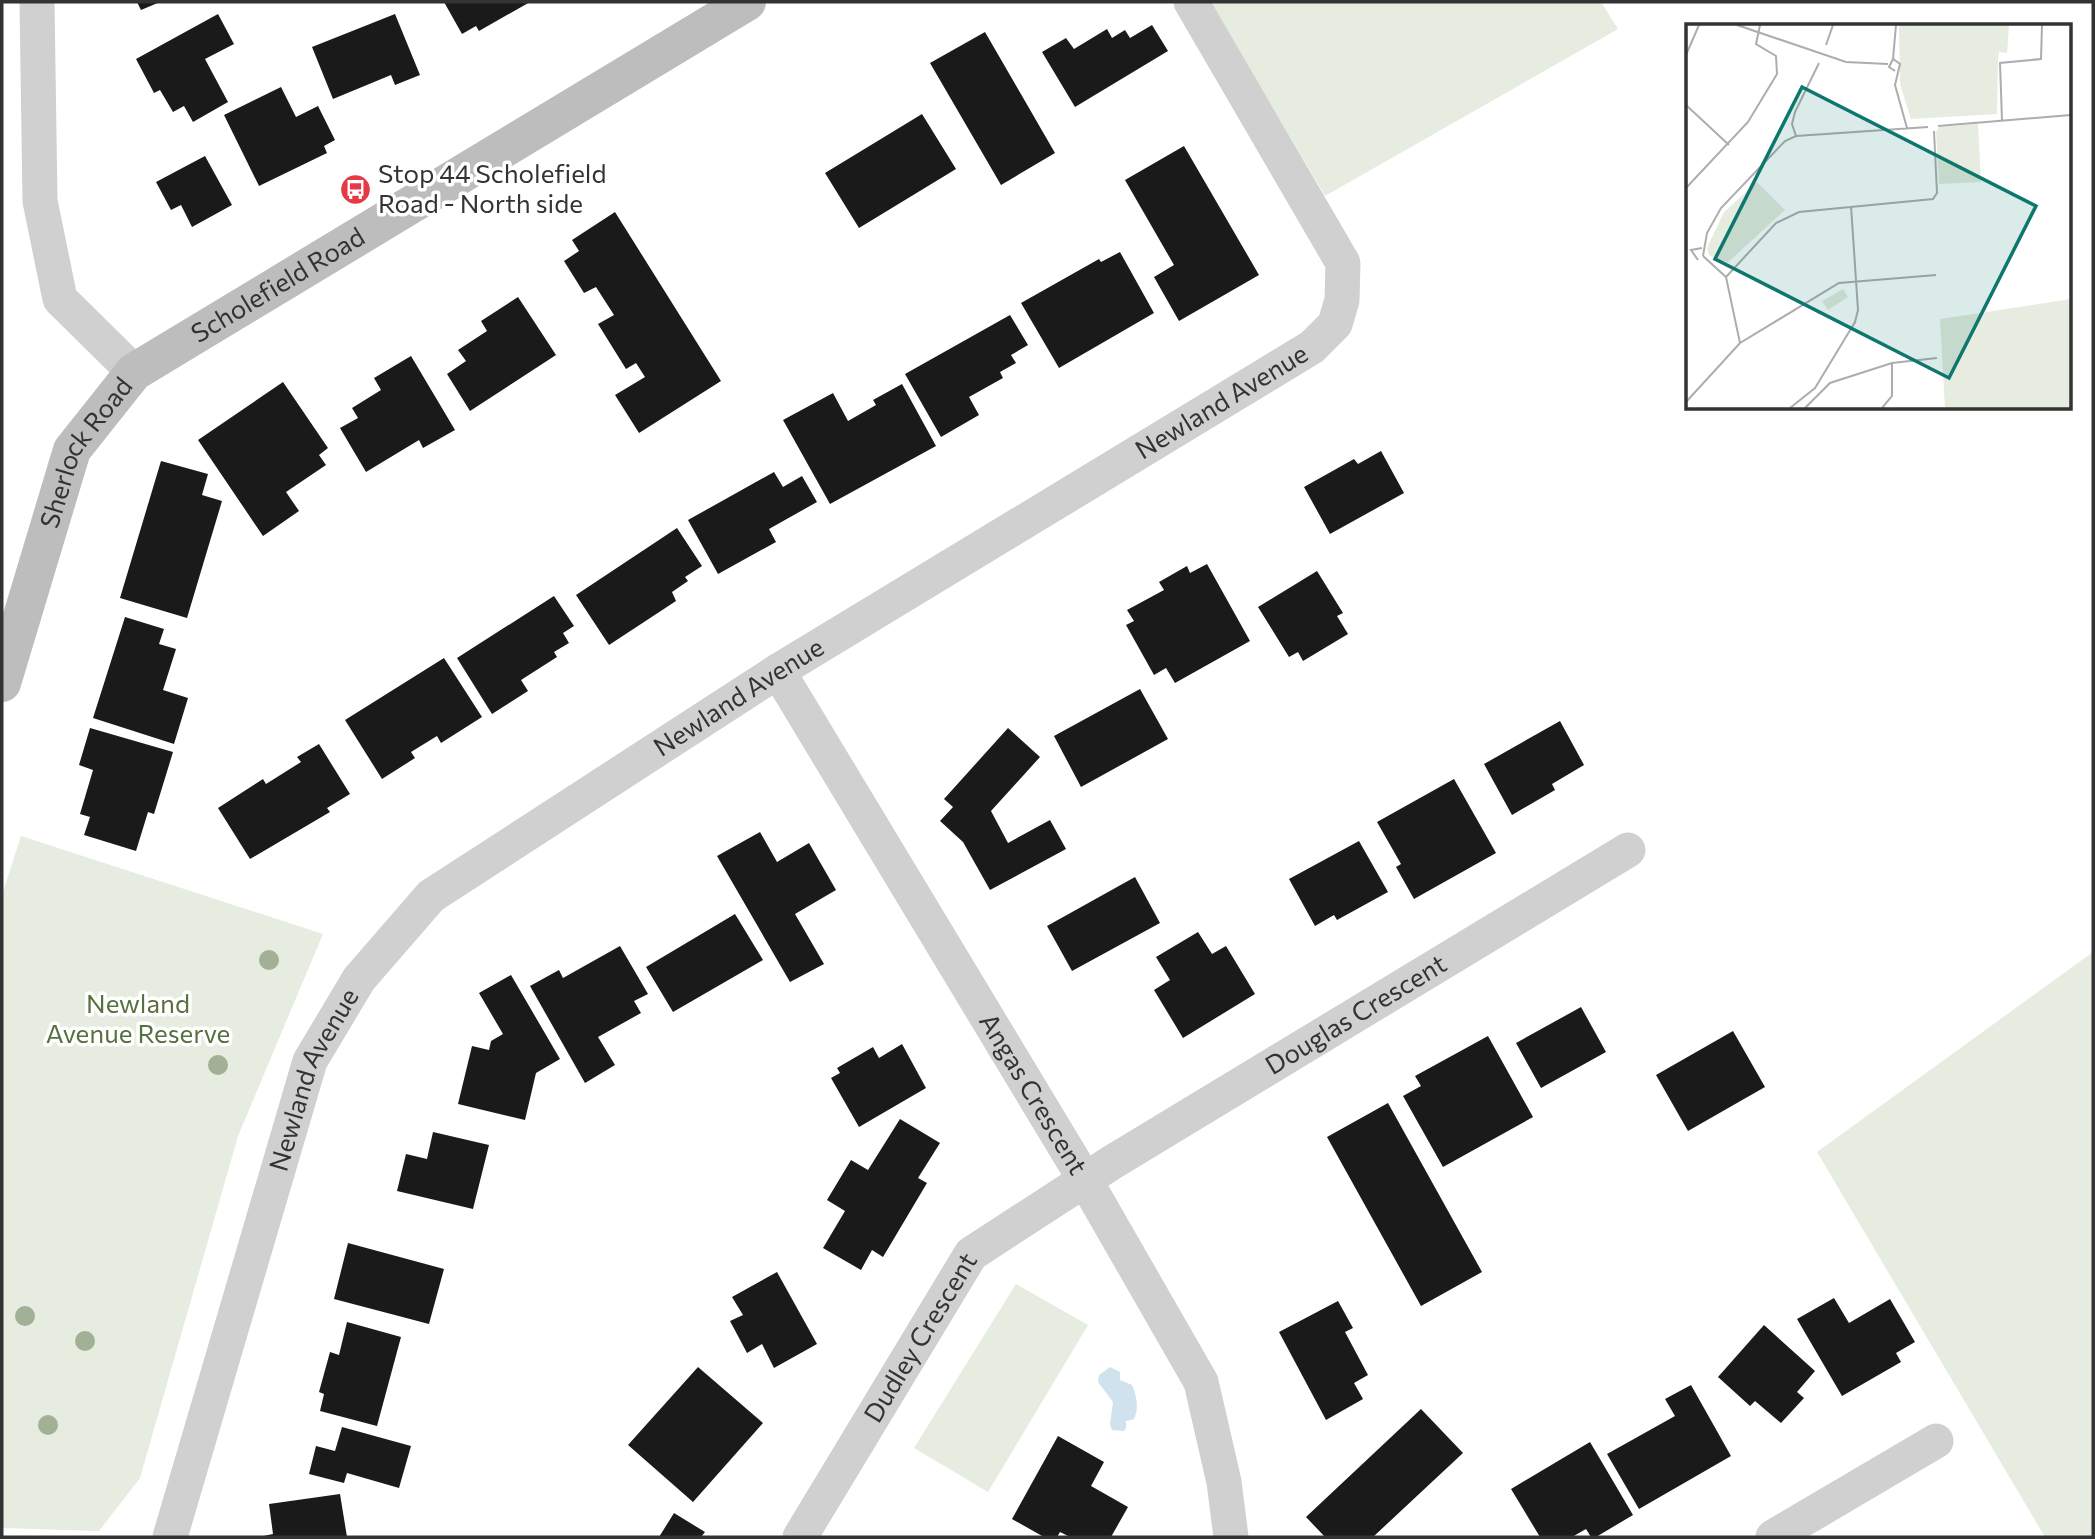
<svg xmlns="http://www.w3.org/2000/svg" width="2095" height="1539" font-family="Commissioner,sans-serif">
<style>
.green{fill:#e6ecdf}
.water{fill:#cfe2ee}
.building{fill:#1a1a1a}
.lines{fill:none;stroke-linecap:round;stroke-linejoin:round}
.street{stroke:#d0d0d0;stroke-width:35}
.secondary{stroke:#bdbdbd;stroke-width:38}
.tree{fill:#a2b095}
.labels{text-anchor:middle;stroke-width:7;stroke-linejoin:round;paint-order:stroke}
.poi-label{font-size:26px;fill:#333;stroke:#fff;text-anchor:start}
.street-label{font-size:26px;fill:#333;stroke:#fff}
.park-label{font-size:26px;fill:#56703f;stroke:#fff}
.inset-road{fill:none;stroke:#adadad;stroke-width:2}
.view{fill:#0f766e;fill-opacity:0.15;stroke:#0f766e;stroke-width:3.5}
.inset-edge{fill:none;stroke:#333;stroke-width:3.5}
</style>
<rect width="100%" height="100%" fill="#fff"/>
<!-- green -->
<path class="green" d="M1210 2H1601L1618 29 1325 196Z
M21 836 323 934 238 1136 140 1478 99 1531 2 1528V895Z
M2093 952V1537H2045L1817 1152Z
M1016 1284 1088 1325 988 1492 914 1448Z"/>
<!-- water -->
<path class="water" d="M1110 1367 1120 1372V1380L1132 1385C1137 1396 1139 1409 1134 1419L1126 1421V1428L1124 1431 1112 1430 1110 1424 1113 1402 1098 1382 1099 1375Z"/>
<!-- building -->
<path class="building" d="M137 2H160L141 10Z
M444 2H530L479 31 476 26 462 34Z
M218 14 234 44 205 59 228 102 193 122 184 106 173 112 160 90 154 93 136 59Z
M395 14 420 75 395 85 391 75 333 99 312 47Z
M1152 25 1168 51 1075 107 1042 52 1066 38 1074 49 1107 29 1112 38 1125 30 1130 38Z
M985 32 1055 153 1001 185 930 63Z
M281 87 296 117 318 106 335 140 324 146 327 153 259 186 224 115Z
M922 114 956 169 859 228 825 173Z
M1184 146 1259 275 1179 321 1154 277 1174 265 1125 180Z
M205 156 232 205 192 227 181 205 171 210 156 182Z
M615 212 721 381 639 433 615 395 645 377 636 363 626 369 598 324 614 315 596 287 584 293 564 261 579 251 572 240Z
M1120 252 1154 313 1059 368 1021 303 1099 259 1101 262Z
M518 297 556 355 470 411 447 374 466 361 458 350 487 331 481 321Z
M1010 315 1028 345 1011 355 1016 363 1000 372 1003 378 969 397 979 415 941 437 905 374Z
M411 356 455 430 423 448 419 440 366 472 340 428 358 418 352 408 381 390 374 378Z
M283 382 328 448 319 455 326 465 286 492 299 511 263 536 198 440Z
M902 384 936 446 830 504 783 420 833 393 848 421 876 405 873 400Z
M1381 451 1404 493 1330 534 1304 487 1354 459 1358 464Z
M161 461 208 474 202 495 222 501 187 618 120 598Z
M774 472 783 487 802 476 817 502 769 529 776 542 718 574 688 520Z
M677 528 702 566 685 577 688 581 672 592 676 601 609 645 576 595Z
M1207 564 1250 641 1175 683 1166 668 1154 675 1126 625 1134 621 1127 610 1164 590 1159 582 1187 566 1190 573Z
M1317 571 1343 613 1337 616 1348 634 1303 661 1298 652 1289 657 1258 607Z
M554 596 574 626 563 633 569 643 554 652 557 657 521 680 528 691 492 714 457 658Z
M125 617 164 629 159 644 176 649 163 690 188 698 174 744 93 718Z
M444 658 482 717 441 743 437 736 411 752 415 758 382 779 345 720Z
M1140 689 1168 739 1081 787 1054 736Z
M1560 721 1584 765 1552 784 1555 790 1512 815 1484 764Z
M90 728 173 752 154 814 148 812 136 851 84 835 90 817 80 814 93 770 79 765Z
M1008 728 1040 757 991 811 1008 843 1050 820 1066 849 990 890 963 842 940 821 953 807 944 799Z
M319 744 350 794 327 808 330 812 250 859 218 808 263 779 266 784 301 762 297 757Z
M1454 779 1496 853 1414 899 1396 867 1401 864 1377 822Z
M760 832 777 862 809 843 836 890 795 914 824 964 790 982 717 856Z
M1359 841 1388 892 1337 920 1334 915 1315 926 1289 879Z
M1135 877 1160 923 1072 971 1047 926Z
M735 914 763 960 673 1012 646 967Z
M1198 932 1212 954 1226 946 1255 994 1183 1038 1154 990 1170 980 1156 957Z
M620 946 648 994 634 1001 641 1013 598 1037 615 1065 585 1083 530 986 559 970 563 978Z
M511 975 560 1059 536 1073 525 1120 458 1104 472 1046 489 1050 491 1041 503 1034 479 993Z
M1581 1007 1606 1052 1541 1088 1516 1043Z
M1733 1031 1765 1087 1688 1131 1656 1075Z
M1488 1036 1533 1117 1443 1167 1403 1096 1421 1086 1415 1076Z
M902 1044 926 1088 859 1127 831 1078 840 1073 837 1068 873 1047 879 1058Z
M1388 1103 1482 1272 1421 1306 1327 1137Z
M900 1119 940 1143 918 1178 927 1183 883 1257 872 1250 861 1270 823 1248 845 1211 827 1200 851 1160 868 1170Z
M433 1132 489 1145 473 1209 397 1191 406 1154 427 1159Z
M348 1243 444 1269 429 1324 334 1299Z
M777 1272 817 1344 774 1368 762 1344 747 1353 730 1321 743 1315 732 1297Z
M1834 1298 1849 1323 1890 1299 1915 1342 1896 1353 1901 1362 1842 1396 1797 1319Z
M1338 1301 1353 1328 1345 1332 1368 1375 1354 1383 1363 1399 1326 1420 1279 1332Z
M347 1322 401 1337 377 1426 320 1411 324 1394 319 1392 330 1352 339 1355Z
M1764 1325 1815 1371 1797 1392 1804 1398 1781 1423 1755 1401 1750 1406 1718 1377Z
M698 1367 763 1423 693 1502 628 1445Z
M1691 1385 1731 1456 1639 1509 1607 1454 1675 1416 1665 1399Z
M1421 1409 1463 1453 1373 1537H1325L1306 1517Z
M342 1427 411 1446 399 1488 347 1473 344 1483 309 1474 316 1446 335 1451Z
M1058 1436 1104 1462 1091 1486 1128 1507 1111 1537H1070L1060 1532 1057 1537H1044L1012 1519Z
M1590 1442 1633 1515 1596 1537H1591L1586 1529 1572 1537H1540L1511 1489Z
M340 1494 347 1537H259L273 1534 269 1504Z
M674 1513 705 1532 701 1537H659Z"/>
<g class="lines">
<!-- street -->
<g class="street">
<path d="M37 2 40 201 60 299 134 372"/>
<path id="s1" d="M778 671 1085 1180 1201 1382 1224 1482 1231 1537"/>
<path id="s2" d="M170 1537 310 1061 359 979 431 896 778 671 1312 347 1335 324 1342 300 1343 263 1191 2"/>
<path id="s3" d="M800 1537 971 1254 1111 1163 1628 850"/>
<path d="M1773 1537 1936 1441"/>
</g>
<!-- secondary -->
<path class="secondary" id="s4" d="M2 683 72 450 134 372 747 2"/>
</g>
<!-- trees -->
<g class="tree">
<circle cx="269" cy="960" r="10"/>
<circle cx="218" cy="1065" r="10"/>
<circle cx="25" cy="1316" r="10"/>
<circle cx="85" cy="1341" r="10"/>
<circle cx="48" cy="1425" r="10"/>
</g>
<!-- icons -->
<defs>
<symbol id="bus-disc" viewBox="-11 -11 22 22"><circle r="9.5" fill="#e63946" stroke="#fff"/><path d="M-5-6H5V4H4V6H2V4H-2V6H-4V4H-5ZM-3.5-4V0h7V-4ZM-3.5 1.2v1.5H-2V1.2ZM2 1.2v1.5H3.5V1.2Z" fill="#fff"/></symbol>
</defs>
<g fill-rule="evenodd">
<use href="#bus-disc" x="338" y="172" width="35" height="35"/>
</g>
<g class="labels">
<!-- poi labels -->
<g class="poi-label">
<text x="378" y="183">Stop 44 Scholefield<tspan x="378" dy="30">Road - North side</tspan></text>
</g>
<!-- street labels -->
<g class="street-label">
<text dy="9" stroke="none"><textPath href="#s4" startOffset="511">Scholefield Road</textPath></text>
<text dy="9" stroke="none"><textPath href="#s2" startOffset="1634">Newland Avenue</textPath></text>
<text dy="9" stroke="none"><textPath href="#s4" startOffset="247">Sherlock Road</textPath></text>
<text dy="9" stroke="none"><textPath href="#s2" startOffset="1068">Newland Avenue</textPath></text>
<text dy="9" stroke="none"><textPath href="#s3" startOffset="784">Douglas Crescent</textPath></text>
<text dy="9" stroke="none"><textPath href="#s2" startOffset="480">Newland Avenue</textPath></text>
<text dy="9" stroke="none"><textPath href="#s1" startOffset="494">Angas Crescent</textPath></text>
<text dy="9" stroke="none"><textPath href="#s3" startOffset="233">Dudley Crescent</textPath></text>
</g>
<!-- park labels -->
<g class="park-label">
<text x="138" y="1013">Newland<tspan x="138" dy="30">Avenue Reserve</tspan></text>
</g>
</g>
<!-- overview -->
<g transform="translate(1686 24)">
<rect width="385" height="385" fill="#fff"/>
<path d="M213 1H323L321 29 313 28 312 35 311 90 225 95 214 60ZM292 100 295 158 253 160 250 108 253 103ZM71 158 99 186 40 240 23 231 21 224 38 188ZM157 265 162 273 142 286 136 277ZM385 275V384H259L254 295Z" fill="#e6ecdf"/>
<path class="inset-road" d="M51 1 160 38 202 40M140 21 147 1M0 31 13 1M207 35 210 1M209 47 203 43 207 35 214 40 209 61 221 104M0 81 43 121M316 96 314 39 355 35 356 1M252 102 385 91M110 112 106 100 109 88 133 39M0 164 62 98 91 50 90 32 70 20 74 1M17 232 40 253 90 199 113 188 247 175 251 169 248 107M17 232 21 209 35 184 99 117 110 112 242 103M12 236 5 226 16 224M40 253 54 319M0 378 54 319 153 259 250 251M104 384 129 364 169 298 172 286 165 182M119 384 144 359 206 339 251 334M196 384 206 372V339"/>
<path class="view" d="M116 63 350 182 263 354 29 235Z"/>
<rect width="385" height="385" class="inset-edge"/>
</g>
<!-- border -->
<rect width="2095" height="1539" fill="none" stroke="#333333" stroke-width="7"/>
</svg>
